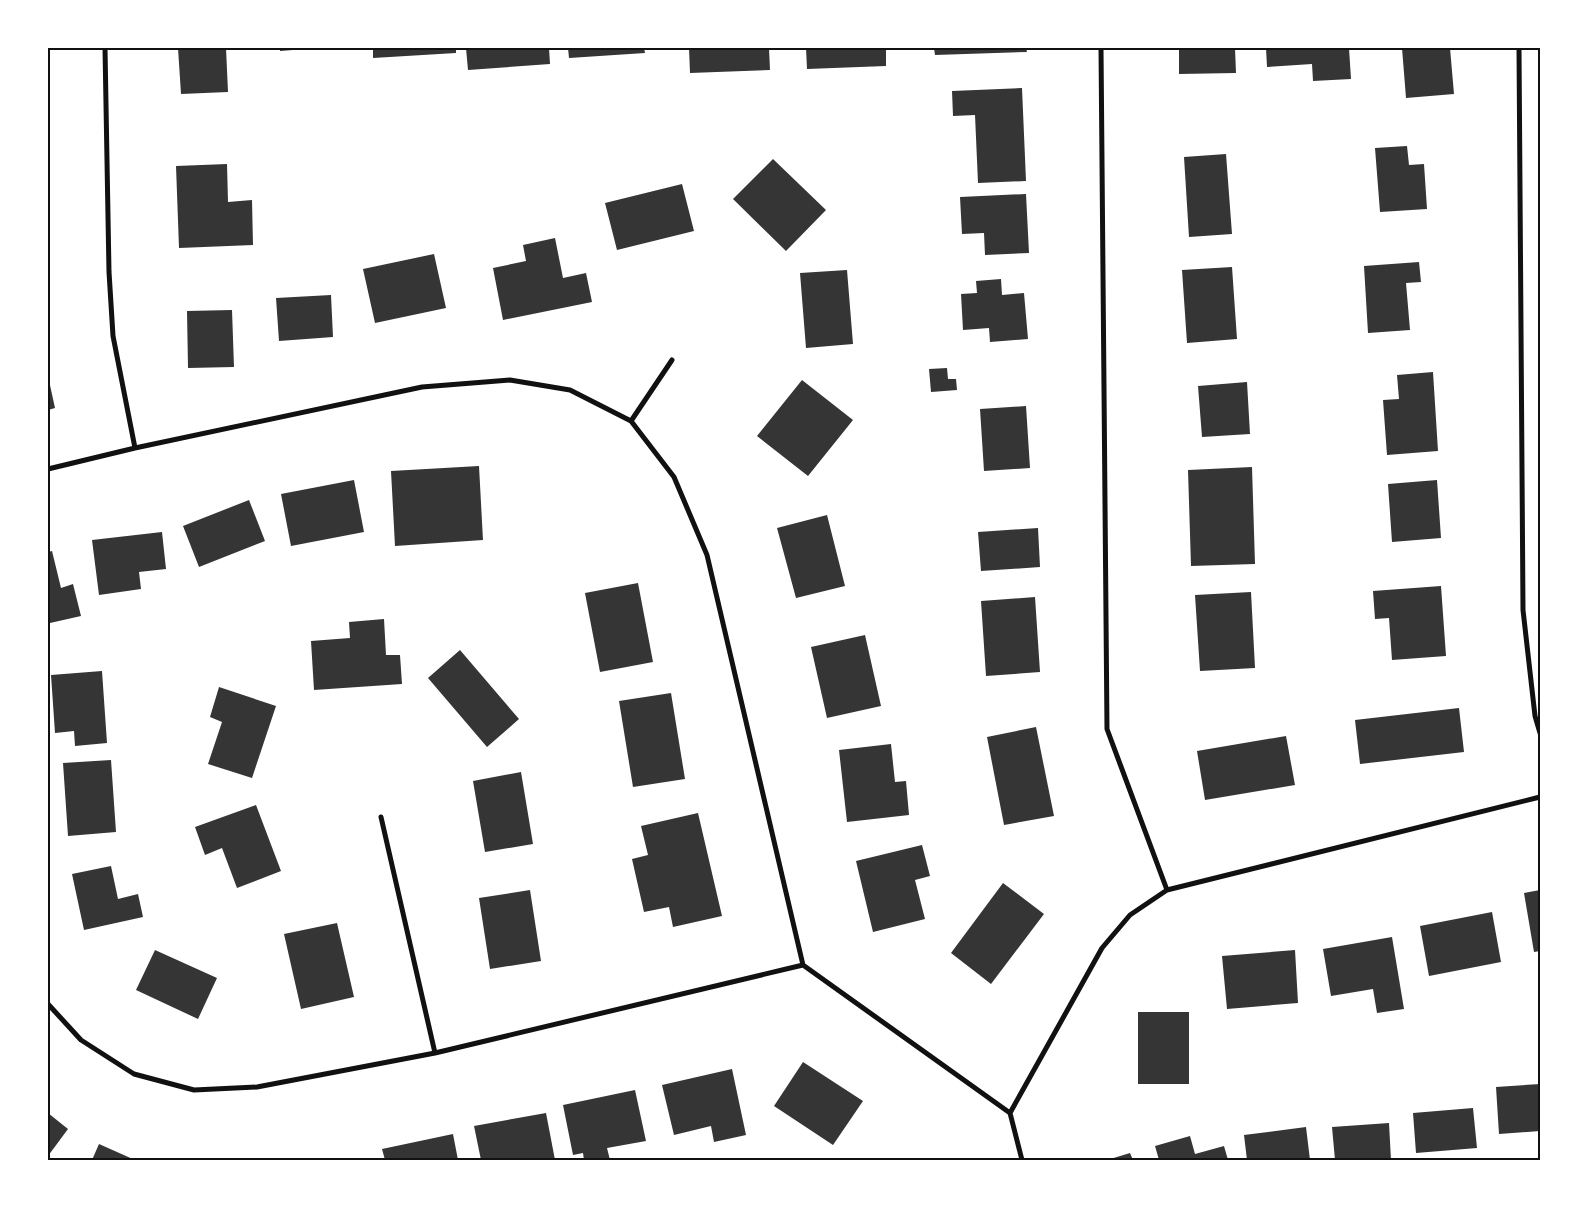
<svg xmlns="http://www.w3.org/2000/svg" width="1588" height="1208" font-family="Mulish,sans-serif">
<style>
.building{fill:#353535}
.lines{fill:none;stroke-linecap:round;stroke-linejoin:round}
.minor{stroke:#111;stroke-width:5}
.neatline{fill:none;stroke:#111;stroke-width:2}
</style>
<rect width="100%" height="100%" fill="#fff"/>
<!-- building -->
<path class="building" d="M178 48H226L228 92 181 94Z
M280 48H306V49L280 51Z
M373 48H456V53L373 58Z
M466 48H549L550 64 468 70Z
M568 48H644L645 53 569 58Z
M689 48H769L770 70 690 73Z
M806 48H886V66L807 69Z
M934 48H1026L1027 52 935 55Z
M1179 48H1235L1236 73 1179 74Z
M1266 48H1349L1351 79 1313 81 1312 64 1267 67Z
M1402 48H1450L1454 94 1406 98Z
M1022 88 1026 181 978 183 975 115 953 116 952 91Z
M1407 146 1409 165 1424 164 1427 209 1380 212 1375 148Z
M1226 154 1232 234 1189 237 1184 157Z
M773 159 826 210 786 251 733 199Z
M227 164 228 202 252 200 253 245 179 248 176 166Z
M682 184 694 231 617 250 605 203Z
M1026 194 1029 253 985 255 984 233 962 234 960 197Z
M555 238 563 278 586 273 592 302 503 320 493 268 526 261 523 245Z
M434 254 446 308 375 323 363 269Z
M1419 262 1421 282 1406 283 1410 330 1368 333 1364 266Z
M1232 267 1237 339 1187 343 1182 270Z
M847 270 853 344 806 348 800 273Z
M1001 279 1002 295 1024 293 1028 339 990 342 989 328 963 330 961 294 977 293 976 281Z
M331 295 333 337 279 341 276 298Z
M232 310 234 367 188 368 187 311Z
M947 368 948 379H956L957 390 931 392 929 369Z
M1433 372 1438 451 1387 455 1383 400 1399 399 1397 375Z
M48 376 55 408 48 410Z
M802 380 853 420 808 476 757 436Z
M1247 382 1250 434 1202 437 1198 386Z
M1026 406 1030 468 984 471 980 409Z
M479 466 483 540 395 546 391 471Z
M1252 467 1255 564 1191 566 1188 470Z
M354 480 364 532 291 546 281 494Z
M1437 480 1441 538 1392 542 1388 484Z
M249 500 265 541 199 567 183 526Z
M827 515 845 586 796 598 777 528Z
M1038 528 1040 567 981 571 978 532Z
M162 532 166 569 139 572 141 589 99 595 92 540Z
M52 551 61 588 73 584 81 616 50 623 48 614V552Z
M638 583 653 662 600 672 585 593Z
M1441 586 1446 656 1392 660 1389 618 1375 619 1373 591Z
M1251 592 1255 668 1200 671 1195 595Z
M1035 597 1040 672 986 676 981 601Z
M384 619 386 655H400L402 684 314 690 311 641 350 638 349 622Z
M865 635 881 706 827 718 811 647Z
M460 650 519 719 487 747 428 678Z
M102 671 107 743 75 746 74 731 55 733 51 675Z
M219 687 276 706 252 778 208 764 222 722 210 717Z
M671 693 685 779 633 787 619 701Z
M1459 708 1464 752 1360 764 1355 720Z
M1036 727 1054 816 1004 825 987 737Z
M1286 736 1295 785 1205 800 1197 751Z
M891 744 895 782 906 781 909 815 847 822 839 750Z
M111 760 116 832 68 836 63 763Z
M521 772 533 844 485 852 473 781Z
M256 805 281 871 237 888 222 848 205 855 195 827Z
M698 813 722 916 673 927 669 907 644 912 632 859 648 855 641 826Z
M922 845 930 876 915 880 925 919 873 932 856 861Z
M111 866 118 899 138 894 143 917 84 930 72 874Z
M1003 883 1044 914 991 984 951 953Z
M530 890 541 961 490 969 479 898Z
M1540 890V951L1534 952 1524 893Z
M1492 912 1501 962 1429 976 1420 926Z
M337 923 354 997 301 1009 284 934Z
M1392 937 1404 1009 1377 1013 1373 989 1331 996 1323 949Z
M155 950 217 978 198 1019 136 990Z
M1295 950 1298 1003 1227 1009 1222 956Z
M1138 1012H1189V1084H1138Z
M803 1062 863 1101 833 1145 774 1106Z
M732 1069 746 1135 714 1142 711 1126 674 1135 662 1085Z
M1540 1084V1131L1499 1134 1496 1087Z
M635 1090 646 1141 607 1148 610 1160H584L583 1153 573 1155 563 1105Z
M1473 1108 1477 1148 1416 1153 1413 1113Z
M48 1113 68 1129 48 1156Z
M546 1113 555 1160H481L474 1126Z
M1389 1123 1391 1160H1335L1332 1127Z
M1306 1127 1310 1160H1247L1244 1135Z
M453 1134 458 1160H385L382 1149Z
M1190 1136 1195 1154 1224 1146 1228 1160H1159L1155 1146Z
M99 1144 135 1160H92Z
M1130 1153 1133 1160H1107Z"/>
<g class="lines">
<!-- minor -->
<path class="minor" d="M105 48 109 272 113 336 135 448
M1101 48 1107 729 1167 890
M1519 48 1523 610 1535 716 1540 733
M631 421 672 360
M48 469 135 448 422 387 510 380 570 390 631 421 674 477 707 555 803 965
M381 817 435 1053
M48 1004 81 1040 134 1074 194 1090 257 1087 435 1053 803 965 1010 1113 1022 1160
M1010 1113 1102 948 1130 915 1167 890 1540 797"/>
</g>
<!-- border -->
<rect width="1588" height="1208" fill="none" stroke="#ffffff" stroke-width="98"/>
<rect x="49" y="49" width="1490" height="1110" class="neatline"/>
</svg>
